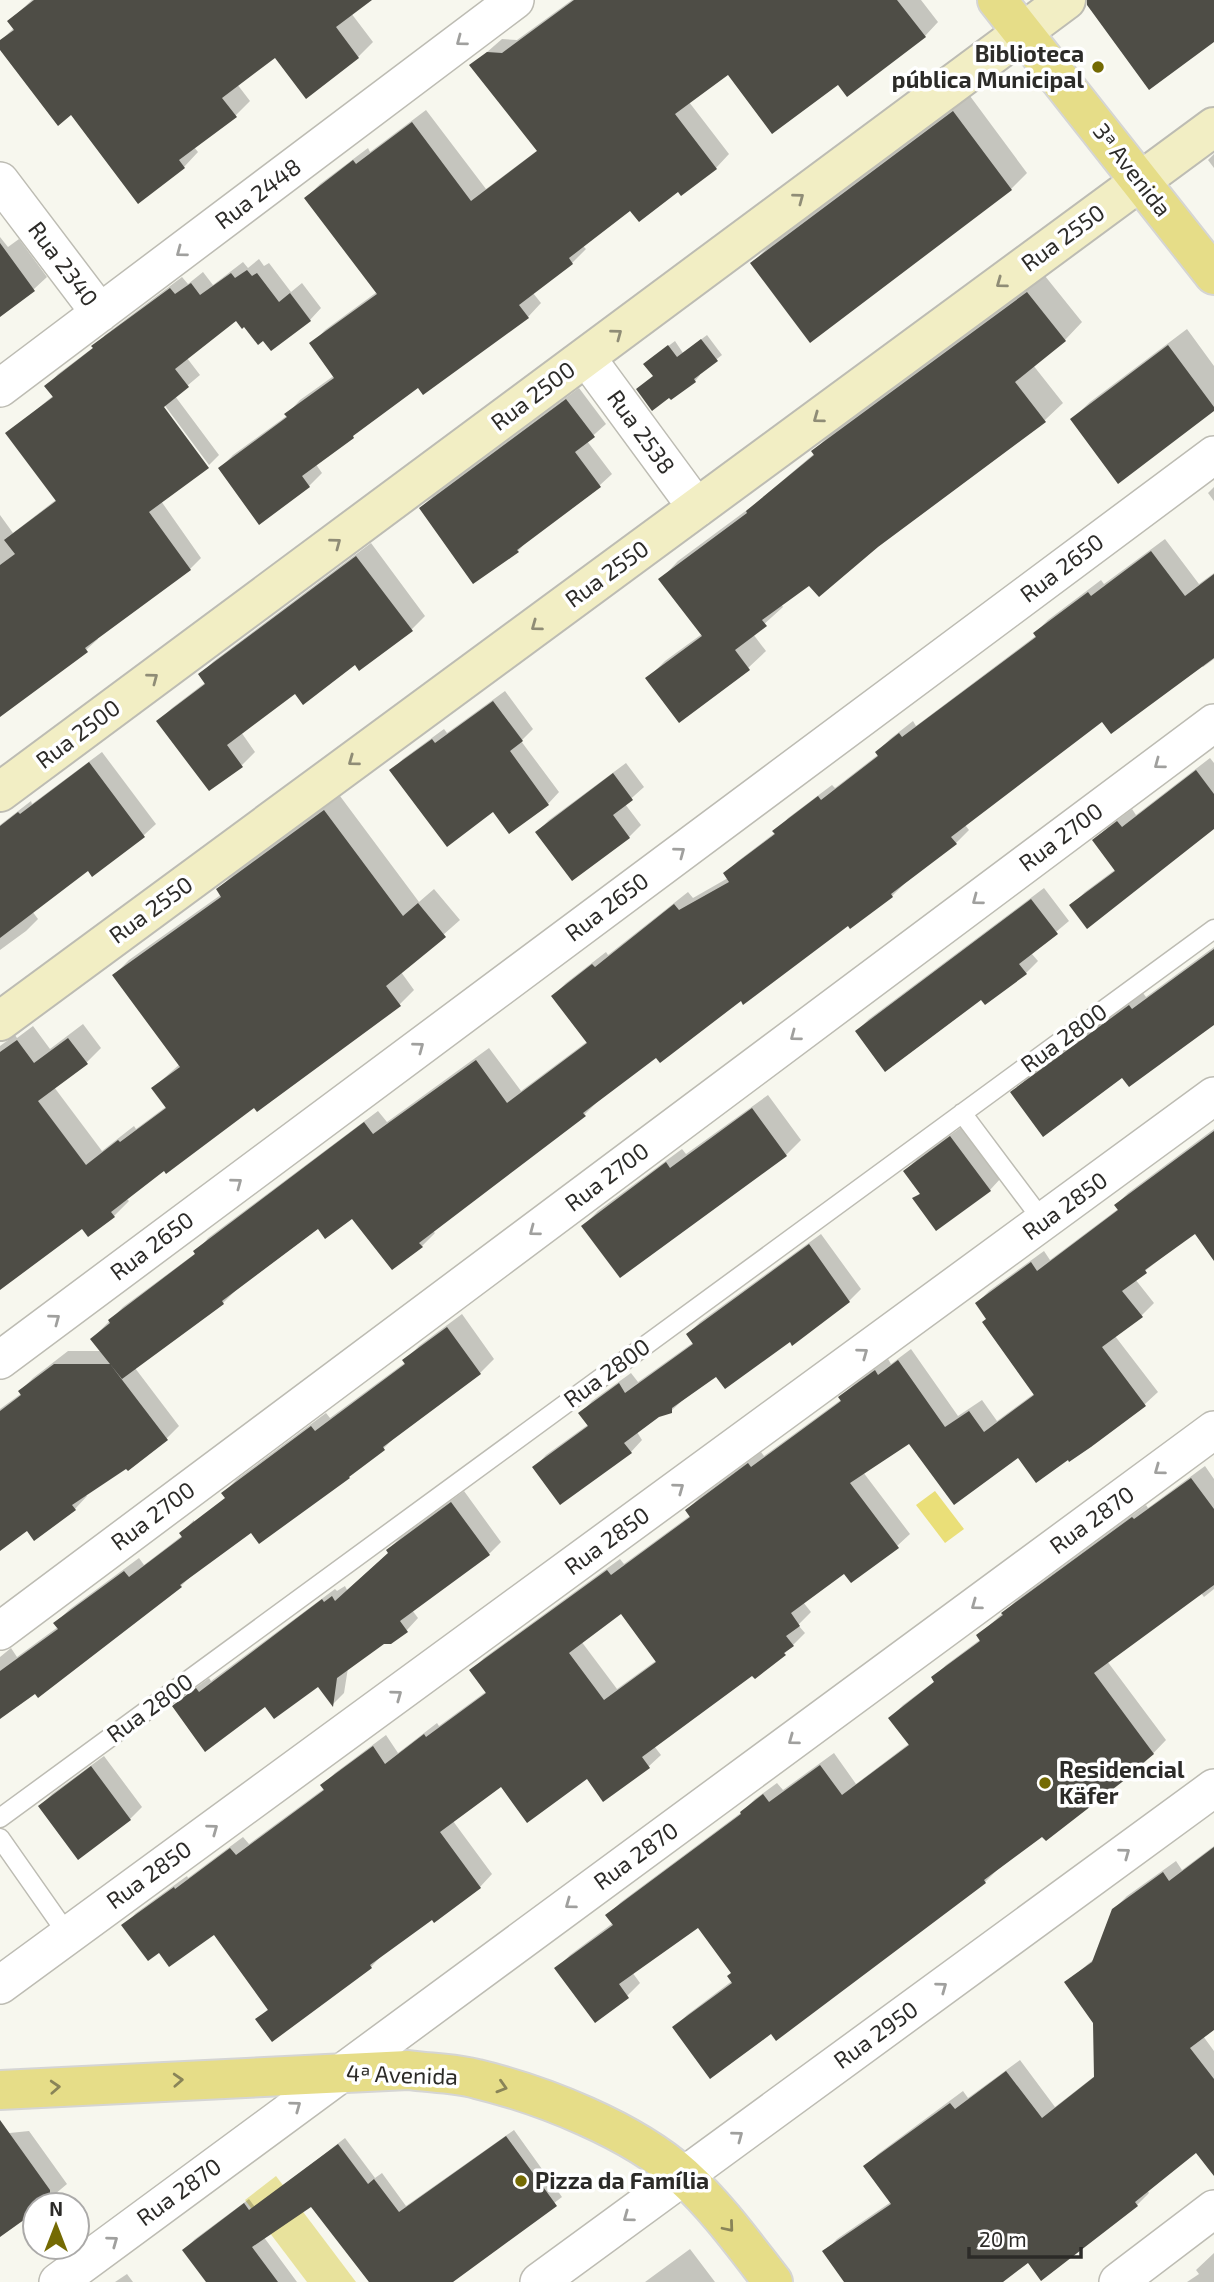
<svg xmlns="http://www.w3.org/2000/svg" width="1214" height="2282" font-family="'Exo 2',sans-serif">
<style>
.green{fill:#e8e29c}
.water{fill:#eadf78}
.shadow{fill:#0003;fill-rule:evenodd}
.building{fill:#4e4d46;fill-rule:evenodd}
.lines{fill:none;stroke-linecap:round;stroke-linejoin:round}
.service-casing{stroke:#bdbcb3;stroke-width:21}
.minor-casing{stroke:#bdbcb3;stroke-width:40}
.secondary-casing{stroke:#bdbcb3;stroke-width:42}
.primary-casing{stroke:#d5d5d4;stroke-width:42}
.service{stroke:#fff;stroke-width:18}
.minor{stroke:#fff;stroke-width:37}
.secondary{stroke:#f2eec4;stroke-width:38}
.primary{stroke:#e6dd88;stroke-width:38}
.oneway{stroke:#a0a09e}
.oneway2{stroke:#8f8c76}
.oneway3{stroke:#898458}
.poi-dot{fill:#746a03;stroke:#fff;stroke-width:2.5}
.labels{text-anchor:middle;stroke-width:7;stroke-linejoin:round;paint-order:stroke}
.poi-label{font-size:23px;font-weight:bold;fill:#2c2b28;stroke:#fff;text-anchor:start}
.street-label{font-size:23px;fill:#2c2b28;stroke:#fff}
</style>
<rect width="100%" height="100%" fill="#f7f7ee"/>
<!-- green -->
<path class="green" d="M276 2176 356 2282H307L245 2200Z"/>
<!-- water -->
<path class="water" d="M935 1491 964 1529 945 1543 916 1505Z"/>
<!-- shadow -->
<path class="shadow" d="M32 0H369L351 13 373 42 358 57 306 96 275 55 237 84 250 101 235 116 194 147 198 152 184 167 71 113 0 47V41L14 28 9 21Z
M572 0H921L938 22 925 36 838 82 728 73 689 102 729 154 716 168 678 190 631 209 583 246 586 249 572 263 533 293 541 303 528 317 418 386 315 463 322 473 309 486 220 468 233 455 288 415 287 414 300 400 335 375 312 344 325 330 377 292 306 198 320 184 368 148 370 152 426 110 486 189 538 150 471 66 502 39 517 40Z
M970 96 1027 173 1011 189 752 263 768 247Z
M1214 154V168L1208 160Z
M0 237 8 247 19 239 47 277 34 289 0 315Z
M259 259 264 266 269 263 291 292 302 283 321 308 310 320 264 339 236 319 187 358 200 375 175 396 219 455 209 465 160 399 161 501 201 558 190 569 96 637 98 639 86 650 0 715V515L13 533 57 499 7 434 54 395 47 386 58 374 94 347 105 335 182 277 188 284 203 272 213 285 243 262 248 268Z
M1045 276 1082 322 1065 340 1033 365 1063 403 1045 420 877 546 809 583 781 604 783 607 753 634 766 651 748 668 647 679 665 661 702 634 661 579 678 561 755 504 815 453 813 451 831 434Z
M1187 329 1214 366V409L1072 419 1090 402Z
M707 335 722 355 699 373 700 375 695 381 654 375 651 359 675 341 683 353Z
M579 388 606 424 587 441 612 474 600 485 530 538 518 551 474 582 421 508 433 496Z
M1214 487V501L1208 493Z
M1165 539 1199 584 1214 573V659L1203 667 1201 665 1102 720 965 825 969 830 956 843 905 883 892 896 848 923 741 999 656 1056 597 1102 584 1115 432 1230 435 1233 422 1246 352 1217 318 1226 236 1290 223 1303 135 1368 179 1426 166 1439 85 1494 87 1496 75 1509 27 1529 0 1549V1409L22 1393 20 1391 33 1378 68 1351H102L92 1339 123 1307 196 1253 208 1238 378 1111 387 1122 489 1048 521 1091 588 1041 553 996 566 983 606 952 608 955 688 892 693 898 728 878 725 873 738 861 776 832 788 818 832 785 835 788 879 754 877 752 890 739 913 721 916 726 1037 635 1035 633 1048 620 1101 580 1104 584Z
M371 543 425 616 412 629 355 663 295 691 241 732 255 752 242 765 158 721 172 708 206 682 200 674 214 661Z
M505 691 533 729 521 741 559 792 548 804 494 810 392 770 403 759 444 729 447 733Z
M102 752 156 824 144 835 92 875 88 869 32 911 38 919 26 931 0 950V825L31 801 32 804Z
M1210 758 1214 763V828L1072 905 1085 892 1116 869 1095 840 1108 827 1132 809 1136 815Z
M626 763 644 787 625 804 641 825 629 837 537 832 549 820Z
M340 796 419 902 434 889 460 920 401 972 414 990 399 1005 164 1168 126 1198 129 1201 114 1216 82 1227 0 1288V1046L15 1035 17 1038 33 1026 50 1049 83 1024 101 1048 86 1063 54 1087 102 1151 134 1126 136 1129 167 1106 153 1088 180 1064 114 975 129 960 222 894 218 889 233 875Z
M1044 888 1069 921 1031 953 1038 961 1026 973 982 997 857 1031 869 1019Z
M1214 947V1022L1122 1076 1013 1092 1026 1079 1143 993 1146 997Z
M768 1095 801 1140 786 1155 583 1226 598 1211 682 1149 686 1154Z
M963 1126 1001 1178 990 1190 915 1199 921 1192 905 1171 917 1159Z
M1214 1129V1258L1195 1231 1135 1279 1154 1303 1141 1316 1115 1336 1158 1392 1145 1404 1090 1446 1019 1455 910 1441 863 1472 910 1534 897 1546 845 1571 803 1602 811 1612 798 1625 805 1633 784 1654 753 1673 654 1746 661 1755 648 1767 587 1777 502 1785 453 1821 492 1874 480 1887 434 1920 432 1917 383 1954 371 1967 257 2020 269 2008 214 1933 159 1951 124 1925 136 1913 187 1876 188 1878 243 1837 249 1844 325 1788 323 1785 335 1773 386 1735 398 1753 437 1723 439 1726 487 1691 472 1670 484 1658 620 1559 624 1564 691 1515 687 1510 699 1498 761 1452 764 1456 842 1399 840 1398 853 1385 888 1359 891 1364 911 1349 958 1416 982 1400 997 1421 1035 1393 977 1303 989 1291 1044 1251 1050 1260 1118 1209 1116 1205 1128 1193ZM622 1611 657 1660 617 1689 581 1641Z
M821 1234 861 1289 849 1301 790 1340 717 1374 684 1399 671 1411 658 1416 637 1432 642 1440 631 1452 535 1467 546 1455 589 1424 581 1413 592 1401 631 1373 638 1382 694 1342 688 1334 700 1322Z
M462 1314 494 1359 480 1373 398 1434 384 1448 252 1531 194 1573 181 1586 86 1658 0 1717V1657L11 1648 17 1657 58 1627 55 1623 70 1609 139 1558 144 1565 183 1535 181 1533 194 1520V1524L233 1495 223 1493 237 1479 326 1413 330 1418 406 1362 404 1361 419 1346Z
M1205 1466 1214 1479V1589L1204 1597 1201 1593 1107 1661 1166 1740 1143 1764 1043 1834 998 1869 985 1882 776 2039 771 2032 674 2028 687 2015 732 1981 733 1972 698 1926 632 1972 640 1983 627 1996 557 1968 570 1955 613 1923 608 1915 621 1902 742 1812 755 1799 777 1783 783 1790 834 1753 856 1784 910 1743 890 1718 903 1705 935 1681 933 1678 946 1665 981 1639 979 1635 1017 1600 1146 1505 1148 1508Z
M464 1491 501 1542 489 1554 412 1610 418 1618 407 1630 384 1642 348 1668 344 1693 333 1704 318 1685 266 1705 174 1706 186 1695 209 1678 211 1681 335 1589 337 1591 345 1586 347 1590 390 1552 388 1550 400 1538Z
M104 1756 142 1807 130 1819 40 1806 52 1794Z
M1214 1846V2027L1203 2036 1214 2051V2157L1197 2151 1147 2190 1149 2193 1137 2205 1028 2261 1000 2282H846L825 2252 837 2239 891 2202 865 2167 878 2154 963 2091 968 2098 1020 2060 1055 2107 1096 2075 1094 2022 1067 1982 1095 1958 1114 1909 1127 1896 1176 1861 1182 1870Z
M514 2130 562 2197 450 2282H369L311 2204 286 2184 345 2138 375 2178 382 2173 406 2206Z
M29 2131 67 2184 42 2205H35V2210L0 2221V2134Z
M249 2199 271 2229 263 2236 297 2282H208L184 2250 195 2239Z
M690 2249 715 2282H645Z
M1214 2253V2282H1187L1199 2274 1196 2270Z
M127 2274 133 2282H115Z"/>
<!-- building -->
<path class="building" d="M34 0H372L336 27 359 58 306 99 275 58 222 98 237 117 179 160 185 168 138 204 71 115 58 126 0 50V40L14 30 7 21Z
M574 0H897L926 37 847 97 838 85 772 134 728 75 675 114 717 169 681 196 678 192 639 222 630 211 569 258 573 264 519 305 529 318 423 395 418 388 353 436 354 438 302 476 310 487 259 525 218 468 287 417 284 414 334 378 309 343 377 294 304 198 353 160 356 164 412 122 471 201 537 151 469 65 487 52 502 53Z
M1087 0H1214V42L1149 90 1087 5Z
M953 111 1012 190 810 343 750 263Z
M0 243 35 291 0 317Z
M247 270 252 276 257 273 279 302 290 293 311 321 271 351 263 341 258 345 244 327 242 329 236 321 175 369 189 387 164 407 209 468 149 512 191 570 85 648 88 652 0 717V565L15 554 4 540 56 501 5 433 53 397 44 386 93 348 91 346 170 288 175 294 191 283 200 295 231 273 235 278Z
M1027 292 1066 341 1015 382 1046 422 878 547 819 597 809 586 762 620 767 626 735 650 750 670 679 723 645 678 702 636 658 579 747 513 746 511 814 455 811 451Z
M701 339 718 361 694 379 696 382 671 400 669 398 652 411 636 389 653 376 643 364 668 345 677 357Z
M1168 345 1214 407V411L1118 484 1070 419Z
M566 399 595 437 575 452 601 487 517 550 519 552 473 584 419 508Z
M1151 551 1185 596 1214 574V658L1111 734 1102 722 951 837 957 844 891 894 893 897 850 929 848 926 743 1005 741 1001 660 1063 656 1058 583 1113 586 1116 419 1243 423 1247 392 1270 352 1219 325 1239 318 1229 222 1301 224 1304 122 1379 90 1339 110 1323 108 1320 195 1254 193 1251 364 1122 373 1134 476 1060 507 1103 587 1043 551 996 592 964 595 967 674 904 679 910 729 882 723 873 775 834 772 831 818 796 821 800 878 756 875 752 899 733 902 737 1036 637 1033 633 1088 592 1091 596Z
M356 556 413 631 359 671 355 665 303 705 295 694 227 745 243 767 209 791 156 721 205 684 198 674Z
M493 701 523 741 510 751 549 805 509 834 493 812 447 847 389 770 432 739 435 743Z
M89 762 145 837 92 877 88 871 0 938V826L18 812 20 814Z
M1196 770 1214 794V829L1087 929 1069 905 1115 871 1092 840 1117 821 1122 827Z
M613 773 633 800 613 815 630 838 572 881 535 832Z
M324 810 403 916 418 903 446 937 386 986 401 1006 257 1112 254 1108 166 1174 164 1171 111 1212 115 1217 88 1237 82 1229 0 1290V1052L17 1040 34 1063 68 1038 88 1064 38 1101 86 1165 118 1140 120 1142 166 1108 151 1088 180 1067 112 975 221 897 216 889Z
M1031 899 1058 934 1019 964 1027 974 985 1005 981 1000 885 1072 855 1031Z
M1214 949V1025L1129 1087 1122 1078 1043 1137 1010 1092 1129 1005 1132 1009Z
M752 1108 787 1156 620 1278 581 1226 666 1162 670 1168Z
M1214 1131V1261L1195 1234 1145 1270 1147 1273 1122 1291 1143 1317 1102 1347 1146 1406 1091 1447 1069 1462 1068 1460 1036 1483 1018 1458 954 1505 909 1444 850 1483 899 1548 851 1583 844 1574 791 1613 800 1626 786 1636 794 1646 784 1653 786 1655 755 1679 752 1676 642 1757 650 1768 603 1802 587 1779 527 1823 501 1787 440 1832 481 1888 434 1923 432 1920 370 1965 372 1968 272 2042 255 2019 268 2010 214 1935 169 1967 159 1953 148 1961 121 1925 174 1887 175 1889 230 1848 236 1855 324 1790 320 1785 373 1746 385 1764 424 1734 426 1737 486 1693 469 1670 607 1570 611 1575 690 1517 685 1510 748 1463 751 1467 841 1401 838 1397 875 1370 878 1375 898 1360 945 1427 969 1411 984 1432 1034 1395 982 1322 986 1319 975 1303 1031 1262 1037 1271 1118 1210 1114 1205ZM621 1614 656 1662 604 1700 569 1653Z
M950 1136 991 1191 936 1231 912 1198 920 1194 903 1171Z
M809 1244 850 1302 792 1346 790 1342 725 1389 716 1377 672 1408V1413L659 1417 624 1443 632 1453 560 1505 532 1467 588 1426 578 1413 619 1383 625 1393 693 1344 686 1334Z
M447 1327 481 1374 383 1447 385 1450 349 1477 350 1478 259 1544 251 1533 180 1585 182 1587 38 1698 35 1694 0 1719V1671L58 1629 53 1623 124 1571 129 1577 182 1537 179 1533 225 1498 221 1493 311 1426 315 1431 405 1364 402 1360Z
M54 1364H110L168 1440 128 1471 126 1469 72 1505 76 1510 34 1541 27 1531 0 1551V1411L21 1395 18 1391Z
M1191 1478 1214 1509V1585L1094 1673 1154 1754 1143 1763 1144 1765 1046 1841 1042 1837 984 1880 986 1883 776 2041 771 2034 710 2079 672 2027 732 1983 727 1976 731 1973 698 1928 619 1984 629 1998 595 2023 554 1968 613 1925 605 1915 741 1814 740 1812 763 1794 769 1802 820 1765 842 1795 909 1745 888 1718 934 1682 931 1677 980 1641 976 1635 1003 1615 1001 1613 1132 1517 1134 1519Z
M451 1502 490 1555 400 1621 408 1632 391 1644H384L337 1678 333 1707 318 1687 274 1719 265 1707 205 1752 172 1706 196 1688 199 1692 322 1599 324 1602 332 1596 335 1601 388 1553 386 1550Z
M91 1766 131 1820 78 1860 38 1806Z
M1214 1847V2030L1190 2048 1214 2079V2176L1196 2153 1135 2202 1138 2206 1041 2281 1028 2263 1003 2282H844L822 2251 891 2204 863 2166 950 2103 955 2109 1006 2071 1042 2118 1094 2077 1093 2023 1064 1982 1092 1962 1112 1909 1163 1872 1169 1881Z
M0 2120 50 2190V2201L45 2205H35V2212L0 2237Z
M506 2136 557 2206 453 2282H369L311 2207 252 2247 278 2282H206L182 2250 244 2203 249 2210 338 2144 368 2184 374 2179 399 2212Z"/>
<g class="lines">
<defs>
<path id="service" d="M962 1113 1043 1221
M0 1818 1214 929
M0 1838 68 1935"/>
<path id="minor" d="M0 181 100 313
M586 357 697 508
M0 388 515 0
M0 1360 1214 455
M0 1631 1214 723
M0 1985 1214 1096
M58 2282 1214 1430
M539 2282 1214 1788
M1118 2282 1214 2209"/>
<path id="secondary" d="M0 792 1066 0
M0 1021 1214 127"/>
<path id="primary" d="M997 0 1214 275
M0 2090 408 2070C430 2073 455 2073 477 2079 543 2095 632 2130 683 2176 717 2207 745 2246 773 2282"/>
</defs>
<!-- service casing -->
<use href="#service" class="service-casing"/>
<!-- minor casing -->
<use href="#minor" class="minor-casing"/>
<!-- secondary casing -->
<use href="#secondary" class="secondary-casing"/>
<!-- primary casing -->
<use href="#primary" class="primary-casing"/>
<!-- service -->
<use href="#service" class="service"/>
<!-- minor -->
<use href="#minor" class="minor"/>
<!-- secondary -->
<use href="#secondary" class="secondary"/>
<!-- primary -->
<use href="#primary" class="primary"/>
</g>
<!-- one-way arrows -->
<defs><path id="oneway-chevron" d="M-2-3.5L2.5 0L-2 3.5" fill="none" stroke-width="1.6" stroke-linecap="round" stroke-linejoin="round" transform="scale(1.75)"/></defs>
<g class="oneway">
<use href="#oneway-chevron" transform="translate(461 41) rotate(143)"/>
<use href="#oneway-chevron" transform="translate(181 252) rotate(143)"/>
<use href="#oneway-chevron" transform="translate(1159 764) rotate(143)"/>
<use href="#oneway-chevron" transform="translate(680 852) rotate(-37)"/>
<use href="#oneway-chevron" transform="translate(977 900) rotate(143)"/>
<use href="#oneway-chevron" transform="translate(795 1036) rotate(143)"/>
<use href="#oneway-chevron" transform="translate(419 1047) rotate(-37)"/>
<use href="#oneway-chevron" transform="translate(237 1183) rotate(-37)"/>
<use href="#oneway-chevron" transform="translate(534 1231) rotate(143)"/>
<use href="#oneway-chevron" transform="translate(55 1319) rotate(-37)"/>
<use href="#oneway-chevron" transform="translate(863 1353) rotate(-36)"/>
<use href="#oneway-chevron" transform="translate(1159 1470) rotate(144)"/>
<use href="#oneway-chevron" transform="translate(679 1488) rotate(-36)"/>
<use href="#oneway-chevron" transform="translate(976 1605) rotate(144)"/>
<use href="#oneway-chevron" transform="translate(397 1695) rotate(-36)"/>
<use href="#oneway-chevron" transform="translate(793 1740) rotate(144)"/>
<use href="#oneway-chevron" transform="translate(213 1829) rotate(-36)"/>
<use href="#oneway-chevron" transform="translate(1125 1853) rotate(-36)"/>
<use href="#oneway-chevron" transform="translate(570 1904) rotate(144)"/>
<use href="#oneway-chevron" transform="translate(942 1987) rotate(-36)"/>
<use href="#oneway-chevron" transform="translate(296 2106) rotate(-36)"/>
<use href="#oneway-chevron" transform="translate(738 2136) rotate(-37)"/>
<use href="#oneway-chevron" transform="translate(628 2217) rotate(144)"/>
<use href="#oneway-chevron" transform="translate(113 2241) rotate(-36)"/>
</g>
<g class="oneway2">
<use href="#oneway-chevron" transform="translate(799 198) rotate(-37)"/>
<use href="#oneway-chevron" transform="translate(1001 283) rotate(144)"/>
<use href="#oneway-chevron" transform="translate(617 334) rotate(-37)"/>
<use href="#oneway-chevron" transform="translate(818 418) rotate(144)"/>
<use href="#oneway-chevron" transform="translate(336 543) rotate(-37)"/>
<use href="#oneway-chevron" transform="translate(536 626) rotate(144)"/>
<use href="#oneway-chevron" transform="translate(153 678) rotate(-37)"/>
<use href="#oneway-chevron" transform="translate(353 761) rotate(144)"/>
</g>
<g class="oneway3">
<use href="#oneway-chevron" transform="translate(178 2080) rotate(-3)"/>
<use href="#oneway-chevron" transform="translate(55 2087) rotate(-3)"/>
<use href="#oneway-chevron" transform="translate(502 2087) rotate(17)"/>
<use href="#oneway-chevron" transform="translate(729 2227) rotate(50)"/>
</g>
<!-- markers -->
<g class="poi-dot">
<circle cx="1098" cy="67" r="7"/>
<circle cx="1045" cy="1783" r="7"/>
<circle cx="521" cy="2181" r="7"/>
</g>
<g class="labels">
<!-- poi labels -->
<g class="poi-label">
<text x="1084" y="62" text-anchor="end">Biblioteca<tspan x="1084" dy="26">pública Municipal</tspan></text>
<text x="1059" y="1778">Residencial<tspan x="1059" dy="26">Käfer</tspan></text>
<text x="535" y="2189">Pizza da Família</text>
</g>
<!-- street labels -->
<g class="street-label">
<text transform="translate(1132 170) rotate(52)" y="8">3ª Avenida</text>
<text transform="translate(258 194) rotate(-37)" y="8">Rua 2448</text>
<text transform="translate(1063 238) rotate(-36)" y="8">Rua 2550</text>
<text transform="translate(63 264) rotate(53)" y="8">Rua 2340</text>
<text transform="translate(533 396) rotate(-37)" y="8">Rua 2500</text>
<text transform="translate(641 432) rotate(54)" y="8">Rua 2538</text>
<text transform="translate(1062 568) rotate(-37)" y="8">Rua 2650</text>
<text transform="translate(607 574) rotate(-36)" y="8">Rua 2550</text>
<text transform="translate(78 734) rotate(-37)" y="8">Rua 2500</text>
<text transform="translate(1061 837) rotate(-37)" y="8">Rua 2700</text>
<text transform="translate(607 907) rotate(-37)" y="8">Rua 2650</text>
<text transform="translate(151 910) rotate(-36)" y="8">Rua 2550</text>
<text transform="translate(1064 1038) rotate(-36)" y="8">Rua 2800</text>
<text transform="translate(607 1177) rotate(-37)" y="8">Rua 2700</text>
<text transform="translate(1065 1206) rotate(-36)" y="8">Rua 2850</text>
<text transform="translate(152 1246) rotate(-37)" y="8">Rua 2650</text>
<text transform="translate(607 1373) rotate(-36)" y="8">Rua 2800</text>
<text transform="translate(153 1516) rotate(-37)" y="8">Rua 2700</text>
<text transform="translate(1092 1520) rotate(-36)" y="8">Rua 2870</text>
<text transform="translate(607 1541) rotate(-36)" y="8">Rua 2850</text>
<text transform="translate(150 1708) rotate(-36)" y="8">Rua 2800</text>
<text transform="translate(636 1856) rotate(-36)" y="8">Rua 2870</text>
<text transform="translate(149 1875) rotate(-36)" y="8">Rua 2850</text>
<text transform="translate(876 2035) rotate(-36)" y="8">Rua 2950</text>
<text transform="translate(402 2075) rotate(2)" y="8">4ª Avenida</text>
<text transform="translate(179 2192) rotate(-36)" y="8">Rua 2870</text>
</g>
</g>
<!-- north arrow -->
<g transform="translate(56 2226)"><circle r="33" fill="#ffffff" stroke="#abaaa9" stroke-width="2"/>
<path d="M0-5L12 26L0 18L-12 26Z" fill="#746a03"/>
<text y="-10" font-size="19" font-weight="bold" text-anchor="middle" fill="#2c2b28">N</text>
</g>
<!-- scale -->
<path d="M969 2247v10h112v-10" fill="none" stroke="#2c2b28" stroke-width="3.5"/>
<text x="979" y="2247" font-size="21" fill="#2c2b28" stroke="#ffffff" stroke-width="5" paint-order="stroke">20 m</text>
</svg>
